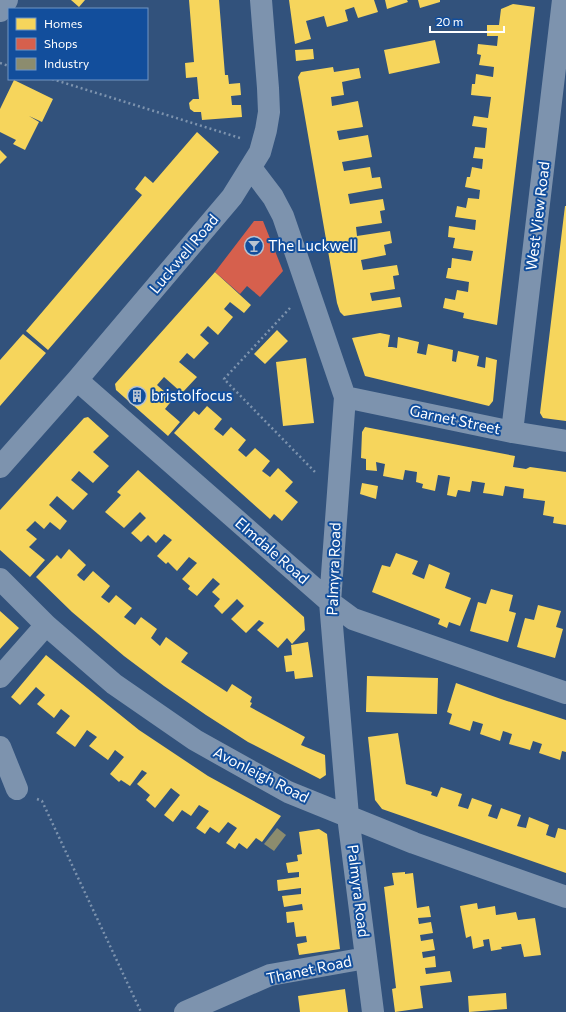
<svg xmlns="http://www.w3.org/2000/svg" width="566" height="1012" font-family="Commissioner,sans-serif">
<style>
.homes{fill:#f6d55c}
.shops{fill:#d6604d}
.industry{fill:#8c8c6e}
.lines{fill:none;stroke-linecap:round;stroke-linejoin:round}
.path{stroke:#7d93ae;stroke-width:2.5;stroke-dasharray:2 3;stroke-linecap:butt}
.minor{stroke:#7d93ae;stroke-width:22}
.labels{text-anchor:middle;stroke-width:4;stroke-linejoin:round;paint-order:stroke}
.street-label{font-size:15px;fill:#fff;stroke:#124e9c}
.poi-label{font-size:15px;fill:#fff;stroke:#124e9c;text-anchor:start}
</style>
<rect width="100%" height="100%" fill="#32527c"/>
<!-- homes -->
<path class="homes" d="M71 0H85L79 7Z
M189 0H219L225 75H228L229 84 240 83 241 95 231 96 232 105H241L242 117 202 120 201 112H194L190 109 189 103 193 99H199L197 77 186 78 185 63 194 62Z
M289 0H374L378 12 358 18 354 7 345 10 348 21 327 27 324 16 306 21 311 39 295 44Z
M385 0H407L408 2 387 9Z
M418 0H440V2L420 8Z
M513 4 535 7 497 325 463 318 464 313 443 308 445 298 455 300 457 290 468 292 469 282 446 278 448 268H451L452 258 471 261 473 251 453 248 455 238 448 237 449 226 475 230 476 220 455 217 457 206 466 208 468 198 479 199 480 190 465 187 467 177H470L472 167 482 169 483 159 473 158 475 147 485 148 487 128 472 126 474 116 488 118 491 97 471 95 472 84H475L476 74 493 77 494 67 479 65 481 55 477 54 478 44 497 46 498 36H487V25H499L501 9Z
M435 40 440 63 389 74 384 50Z
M313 49 314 59 296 61 295 50Z
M333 67 334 72 359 68 361 78 342 82 344 95 331 97 332 106 358 101 363 127 337 131 339 140 368 135 372 157 342 162 344 171 370 167 372 178 380 177 382 188 348 194 350 204 383 199 385 210 380 211 382 223 356 227 357 236 390 231 392 243 384 245 386 255 361 260 363 270 397 265 399 275 393 276 395 289 370 293 372 301 400 297 402 307 344 316 340 312 337 303 298 77 301 72Z
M14 80 53 99 42 122 29 116 39 122 25 150 13 144 16 140 0 132V109Z
M197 132 219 152 48 350 26 331 142 195 135 189 145 176 153 183Z
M0 150 7 157 0 164Z
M565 206H566V421L543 418 540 413Z
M215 272 251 305 244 313 230 302 224 309 233 317 218 335 208 326 200 335 209 343 194 359 187 353 179 362 197 377 182 393 164 377 157 385 173 399 165 409 180 422 168 436 116 390 115 384Z
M277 330 288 341 265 364 254 354Z
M380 333 390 335 388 347H392L397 348 398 337 419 342 417 353 426 355 428 344 453 350 452 361 456 362 458 351 479 356 477 366 485 368 486 357 497 360 493 401 489 406 365 376 352 338Z
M23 334 46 353 0 406V360Z
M306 358 314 423 283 426 276 362Z
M207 406 222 419 214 429 223 436 231 427 246 440 238 450 246 457 255 448 270 461 262 471 270 477 278 468 293 482 285 491 298 502 282 521 274 514 270 519 174 433 194 411 199 415Z
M88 417 109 436 93 452 109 466 93 483 79 471 71 480 88 494 73 510 57 496 49 505 67 521 60 530 50 522 44 529 35 521 26 530 37 539 29 547 45 560 30 577 0 550V510L84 418Z
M365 427 515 456 513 467 526 469 530 467 566 472V525L553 523 554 517 543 515 545 501 523 498 524 489 505 486 503 496 491 494 483 493 485 483 472 481 470 492 458 490 456 497 447 495 450 477 438 475 435 491 422 488 423 484 416 482 417 472 405 470 403 480 383 476 385 464 376 462 377 471 366 470V459L361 458 362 432Z
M138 470 304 617 305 630 292 644 287 638 278 648 257 630 264 623 259 620 246 633 231 619 244 606 237 599 222 614 214 606 220 599 212 592 220 584 213 578 197 596 188 589 190 586 182 579 197 563 189 557 177 571 168 562 166 564 157 556 172 540 164 534 156 543 148 535 141 542 131 533 146 518 140 512 124 528 105 512 121 495 117 492Z
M362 483 378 486 376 499 360 494Z
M69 549 86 565 77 575 80 578 84 581 93 571 110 586 101 597 109 603 116 595 132 608 124 617 135 625 141 617 157 629 151 638 160 646 166 637 188 653 181 662 227 692 232 684 252 697 250 702 252 703 250 707 305 737 301 745 325 755 326 775 320 779 248 742 206 715 164 686 124 656 72 612 36 577 57 555 61 559Z
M396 553 418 561 412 574 424 579 429 564 450 573 445 588 471 598 460 626 449 622 447 628 438 624 440 619 372 592 382 565 390 567Z
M491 589 513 595 509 611 516 613 508 642 470 631 478 602 486 604Z
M538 605 561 611 556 627 563 629 555 658 517 647 525 618 534 620Z
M0 611 19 628 0 649Z
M308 642 313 677 295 679 294 671 286 672 284 656 292 655 291 645Z
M46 655 139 730 208 776 281 816 262 842 256 838 247 849 239 843 235 849 226 843 237 828 228 822 219 833 210 827 205 834 196 828 209 811 199 805 191 816 182 810 173 822 164 815 180 795 171 788 155 808 146 800 150 795 137 784 147 773 142 770 130 786 121 780 119 782 110 774 124 757 115 750 108 760 89 746 97 737 87 730 75 747 56 733 70 716 61 709 54 718 37 704 45 695 36 687 20 705 11 697Z
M367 676 438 678 437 714 366 712Z
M456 683 501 699 566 720V752L562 751 560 760 539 753 542 744 533 741 530 750 509 744 512 734 503 731 500 741 480 734 483 724 473 721 470 731 449 724 452 714 447 712Z
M398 733 406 784 432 792 431 795 437 797 441 787 462 794 458 806 468 809 472 798 492 805 488 816 497 819 501 808 521 815 517 826 521 827 526 828 529 817 549 825 546 835 555 838 558 828 566 830V873L382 809 375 800 368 737Z
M319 829 327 834 340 949 299 955 297 944 307 942 306 936 296 937 294 922 287 923 286 912 303 910 302 904 284 907 282 896 301 894V888L278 891 277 880 299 877V872L288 873 286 863 298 861 297 855 302 854 299 832Z
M405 872V874L413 873 417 908 429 906 431 917 418 918 419 924 431 922 433 933 420 935 421 941 433 939 435 950 422 952 423 958 435 956 436 967 425 968 426 974 450 971 452 982 420 986 423 1008 395 1012 392 989 396 988 384 887 394 885 392 873Z
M477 903 478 909 495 906 496 915 516 912 518 920 535 918 541 955 524 957 521 944 501 947 502 949 491 951 489 939 483 940 484 946 473 949 471 936 466 938 460 906Z
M345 989 348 1012H300L298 996Z
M506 993 507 1009 469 1012 468 996Z"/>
<!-- shops -->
<path class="shops" d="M254 221H263L283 271 260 297 247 286 240 294 215 272Z"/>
<!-- industry -->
<path class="industry" d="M277 828 286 835 274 851 264 844Z"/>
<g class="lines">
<!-- path -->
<path class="path" d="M0 63 9 66
M52 79 240 138
M290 308 224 379 315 472
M37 799 42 801 141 1012"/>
<!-- minor -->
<path class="minor" d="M0 11 7 0
M251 168 273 197 283 216 345 397 330 602 348 816 373 1012
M77 380 330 602 353 619 566 693
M345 397 512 432 566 441
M512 432 563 0
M0 467 77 380 232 197 260 152 266 130 269 112 268 88 261 0
M0 579 46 625 114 684 195 740 288 792 414 843 566 897
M0 677 46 625
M0 747 17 789
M185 1012 270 975 366 958"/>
</g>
<!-- icons -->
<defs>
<symbol id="bar-ring" viewBox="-11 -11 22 22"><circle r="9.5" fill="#124e9c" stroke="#b7c2d1" stroke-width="1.5"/><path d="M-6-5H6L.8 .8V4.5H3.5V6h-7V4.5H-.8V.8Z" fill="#b7c2d1"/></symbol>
<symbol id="building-ring" viewBox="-11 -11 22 22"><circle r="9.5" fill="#124e9c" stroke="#b7c2d1" stroke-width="1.5"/><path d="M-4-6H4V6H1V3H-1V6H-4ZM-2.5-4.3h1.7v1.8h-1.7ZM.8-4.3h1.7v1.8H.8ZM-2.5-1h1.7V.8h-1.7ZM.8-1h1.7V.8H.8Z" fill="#b7c2d1"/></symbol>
</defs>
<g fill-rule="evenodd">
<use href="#bar-ring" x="243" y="235" width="22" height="22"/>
<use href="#building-ring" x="126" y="385" width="22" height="22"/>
</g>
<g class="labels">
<!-- street labels -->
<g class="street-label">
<text transform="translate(538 216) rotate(-83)" y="5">West View Road</text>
<text transform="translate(184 254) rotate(-50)" y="5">Luckwell Road</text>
<text transform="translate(455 420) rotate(12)" y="5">Garnet Street</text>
<text transform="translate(272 551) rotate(41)" y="5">Elmdale Road</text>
<text transform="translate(334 569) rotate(-88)" y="5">Palmyra Road</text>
<text transform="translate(261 775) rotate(27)" y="5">Avonleigh Road</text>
<text transform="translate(358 891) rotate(83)" y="5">Palmyra Road</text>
<text transform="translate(309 970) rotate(-12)" y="5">Thanet Road</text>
</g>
<!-- poi labels -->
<g class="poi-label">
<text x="268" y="251">The Luckwell</text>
<text x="151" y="401">bristolfocus</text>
</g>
</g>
<!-- legend -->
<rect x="8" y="8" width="140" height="72" fill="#124e9c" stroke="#7195c4"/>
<rect x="16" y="18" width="20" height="12" fill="#f6d55c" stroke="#7195c4"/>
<text x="44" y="28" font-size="12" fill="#ffffff">Homes</text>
<rect x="16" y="38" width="20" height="12" fill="#d6604d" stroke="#7195c4"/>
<text x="44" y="48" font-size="12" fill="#ffffff">Shops</text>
<rect x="16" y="58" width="20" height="12" fill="#8c8c6e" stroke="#7195c4"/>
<text x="44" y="68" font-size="12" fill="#ffffff">Industry</text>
<!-- scale -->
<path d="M430 26v6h74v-6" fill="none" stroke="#ffffff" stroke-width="2"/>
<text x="436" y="26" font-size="12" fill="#ffffff" stroke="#124e9c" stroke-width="3" paint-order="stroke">20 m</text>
</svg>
